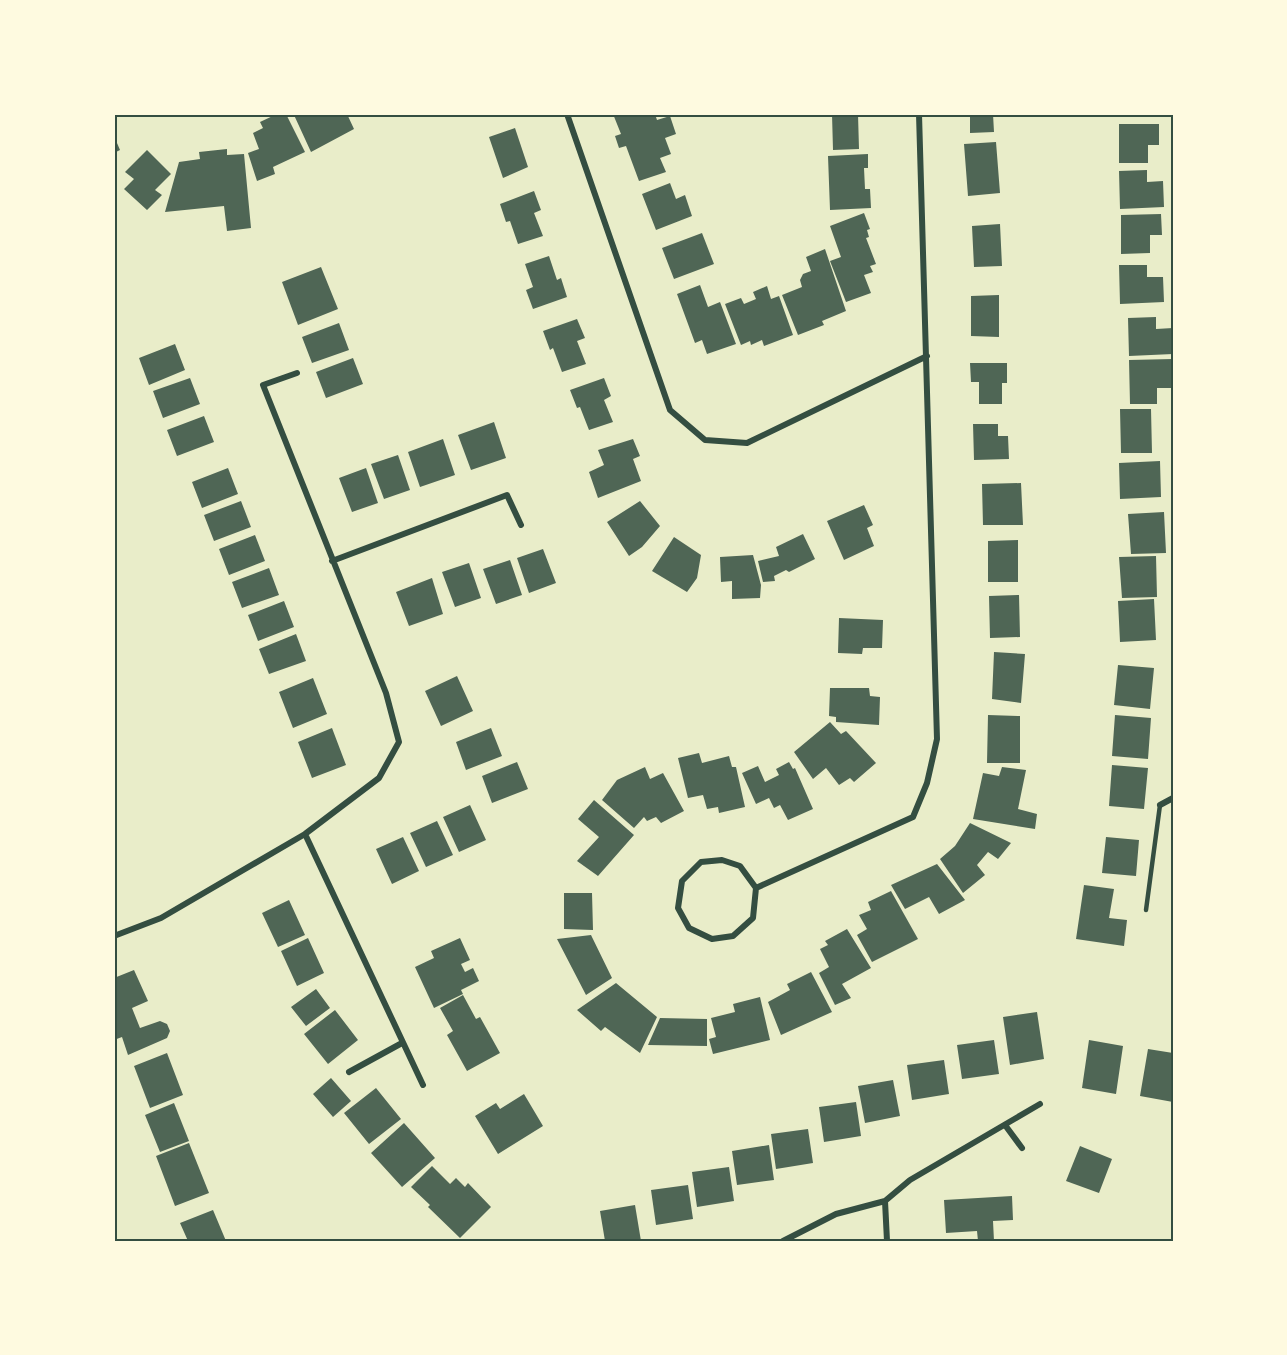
<svg xmlns="http://www.w3.org/2000/svg" width="1287" height="1355" font-family="'Roboto Condensed',sans-serif">
<style>
.building{fill:#4f6655}
.lines{fill:none;stroke-linecap:round;stroke-linejoin:round}
.service{stroke:#344e41;stroke-width:4.5}
.minor{stroke:#344e41;stroke-width:6}
.neatline{fill:none;stroke:#344e41;stroke-width:2}
</style>
<rect width="100%" height="100%" fill="#e9edc9"/>
<!-- building -->
<path class="building" d="M277 114H286L305 152 273 167 275 174 257 181 248 153 259 149 253 133 263 128 260 122Z
M296 114H347L354 129 311 152 294 115Z
M613 114H655L657 120 670 116 676 134 665 138 671 154 660 158 666 172 639 181 626 146 619 148 615 136 621 134Z
M832 114H858L859 149 833 150Z
M970 114H993L994 132 970 133Z
M1119 124H1159V145H1148V163H1119Z
M515 128 528 167 503 178 489 137Z
M114 136 120 150 114 153Z
M996 142 1000 193 968 196 964 144Z
M227 149V155L244 154 251 228 227 231 224 206 165 212 179 162 200 159 199 152Z
M147 150 171 174 155 190 162 195 147 210 124 189 134 179 125 172Z
M868 154V168H864L865 189H870L871 208 830 210 828 156Z
M1147 170V182L1163 181 1164 207 1120 209 1119 171Z
M670 183 676 199 685 195 692 216 656 230 642 194Z
M534 191 541 210 534 213 543 236 518 244 510 221 506 222 500 204Z
M864 213 870 229 867 230 869 237 866 238 876 264 870 266 873 272 864 275 871 293 846 302 830 261 841 257 830 226Z
M1161 214 1162 235H1150V253L1121 254V215Z
M1000 224 1002 266 974 267 972 226Z
M702 233 714 264 674 279 662 248Z
M825 249 846 311 822 321 824 325 798 335 782 295 802 287 800 280 803 274 811 271 806 257Z
M549 256 557 280 561 278 567 297 533 309 526 290 533 287 525 264Z
M1119 265H1147V277H1163L1164 302 1120 304Z
M321 267 338 309 298 325 282 282Z
M700 285 708 307 720 302 736 344 707 354 702 340 695 343 677 294Z
M767 286 771 299 779 296 793 335 764 346 762 340 751 345 750 341 741 345 725 304 741 298 744 304 756 299 753 292Z
M999 295V337L971 336V296Z
M1156 317V329L1173 328V354L1129 356 1128 318Z
M577 319 585 338 577 341 586 364 562 372 553 348 550 350 543 331Z
M339 323 349 350 312 363 302 337Z
M175 344 185 370 149 385 139 358Z
M353 358 363 384 326 398 316 372Z
M1173 359V388H1157V404H1130L1129 360Z
M970 363H1007V383H1002V404H979V382H971Z
M190 378 200 404 163 418 153 391Z
M604 378 611 396 604 400 613 422 589 430 580 407 577 408 570 390Z
M1120 409H1151L1152 453H1121Z
M204 416 214 442 177 456 167 430Z
M494 422 506 458 471 470 458 435Z
M973 424H998V436H1008L1009 459 974 460Z
M443 439 455 475 420 487 408 452Z
M633 439 640 456 633 459 641 481 598 498 589 472 604 465 598 450Z
M398 455 410 490 384 499 371 464Z
M1160 461 1161 497 1120 499 1119 463Z
M228 468 238 494 202 508 192 482Z
M366 468 378 503 352 512 339 478Z
M1021 483 1023 525H983L982 484Z
M241 501 251 527 214 541 204 515Z
M640 501 660 526 642 547 629 556 607 522Z
M864 505 873 525 867 528 874 546 844 560 827 521Z
M1164 512 1166 553 1131 554 1128 514Z
M803 534 815 559 789 572 786 570 774 576 775 581 763 582 758 561 779 556 776 547Z
M255 535 265 561 229 575 219 549Z
M674 537 701 555 697 578 687 592 652 571Z
M1018 540V582H988V541Z
M543 549 556 583 529 593 517 558Z
M753 555 761 585 760 598 732 599V581L721 582 720 557Z
M1156 556 1157 597 1122 598 1119 557Z
M510 560 522 595 496 604 483 569Z
M469 563 481 598 455 607 442 572Z
M269 568 279 595 242 608 232 582Z
M432 578 443 614 409 626 396 592Z
M1019 595 1020 637 990 638 989 596Z
M1154 599 1156 640 1120 642 1118 601Z
M284 601 294 627 258 641 248 615Z
M839 618 883 620 882 648H863L862 654 838 653Z
M296 634 306 661 269 674 259 649Z
M994 652 1025 654 1021 703 992 699Z
M1118 665 1154 668 1150 709 1114 705Z
M457 676 473 711 441 726 425 691Z
M313 678 327 714 293 728 279 692Z
M830 688H869L870 696 880 697 879 725 836 722V717L829 716Z
M988 715 1020 716V763H987Z
M1115 715 1151 718 1148 759 1112 756Z
M830 722 841 734 846 731 876 763 854 782 850 778 839 785 826 768 813 779 794 752Z
M332 728 346 765 312 778 298 742Z
M491 728 502 756 466 770 456 742Z
M699 753 702 763 729 756 732 767H736L745 807 719 813 718 807 707 809 703 795 688 798 678 758Z
M517 762 528 789 492 803 482 776Z
M789 762 793 769 795 768 813 809 788 820 780 805 774 808 769 798 756 804 742 773 758 766 765 782 779 775 776 769Z
M1112 765 1148 768 1144 809 1109 806Z
M645 767 650 779 663 773 684 811 661 823 656 817 647 821 644 817 634 828 602 800 617 780Z
M1002 767 1026 770 1018 809 1037 814 1035 829 973 819 983 773 999 776Z
M594 800 634 835 598 876 577 861 599 837 578 819Z
M470 805 486 840 459 852 443 817Z
M437 821 453 855 426 867 410 833Z
M970 823 1011 843 998 859 988 852 977 865 985 875 963 893 940 859 955 846Z
M403 837 419 871 392 884 376 849Z
M1106 837 1139 840 1136 876 1102 873Z
M937 864 965 900 939 914 929 897 905 909 891 885Z
M1084 885 1114 889 1109 918 1127 920 1124 946 1076 939Z
M891 891 918 939 872 962 857 935 867 929 859 915 871 910 868 902Z
M564 893H592L593 930 564 929Z
M289 900 305 935 278 947 262 913Z
M847 929 871 968 842 984 851 998 835 1005 819 973 829 967 820 949 828 945 825 941Z
M591 935 612 978 586 995 557 939Z
M308 938 324 973 297 986 281 951Z
M460 938 470 960 461 964 465 972 473 968 479 981 461 990 463 994 434 1008 415 967 434 958 431 951Z
M134 970 148 1001 132 1008 140 1028 160 1021 167 1024 170 1031 167 1038 128 1055 122 1037 114 1040V978Z
M811 972 832 1012 781 1035 768 1002 790 990 787 984Z
M616 983 657 1017 640 1053 605 1027 601 1031 577 1010Z
M316 989 330 1008 306 1026 291 1007Z
M463 995 476 1019 480 1017 500 1053 467 1071 447 1035 453 1031 440 1008Z
M760 997 770 1040 713 1054 709 1039 716 1037 711 1018 735 1012 733 1004Z
M335 1010 358 1040 328 1064 304 1034Z
M1037 1012 1044 1059 1010 1065 1003 1017Z
M660 1018 707 1019V1046L648 1045Z
M994 1040 999 1074 962 1079 957 1045Z
M1089 1040 1123 1046 1116 1094 1082 1088Z
M1148 1049 1173 1053V1102L1140 1096Z
M167 1053 183 1095 150 1108 134 1066Z
M944 1060 949 1094 912 1100 907 1065Z
M331 1078 351 1101 333 1117 313 1094Z
M893 1080 900 1116 865 1123 858 1086Z
M376 1088 401 1119 369 1144 344 1113Z
M524 1094 543 1126 498 1154 475 1116 496 1103 500 1109Z
M856 1102 861 1136 824 1142 819 1107Z
M174 1103 189 1141 160 1152 145 1115Z
M404 1123 435 1158 402 1187 371 1153Z
M808 1129 813 1163 776 1169 771 1134Z
M189 1143 209 1193 175 1206 156 1156Z
M769 1145 774 1180 737 1185 732 1151Z
M1080 1146 1112 1159 1099 1193 1066 1181Z
M432 1166 450 1184 456 1178 465 1187 468 1183 491 1207 460 1238 428 1207 430 1205 411 1187Z
M729 1167 734 1201 697 1207 692 1172Z
M688 1185 693 1219 656 1225 651 1190Z
M1012 1196 1013 1220 993 1221 994 1241H978L977 1231 946 1233 944 1200Z
M635 1205 641 1241H605L600 1211Z
M213 1210 226 1241H188L180 1223Z"/>
<g class="lines">
<!-- service -->
<path class="service" d="M1146 910 1160 805"/>
<!-- minor -->
<path class="minor" d="M567 114 670 410 705 440 747 443 927 356
M332 561 507 495 521 525
M1160 805 1173 798
M305 834 423 1085
M722 860 740 866 756 888 753 918 733 936 712 939 689 928 678 908 682 881 701 862Z
M756 888 913 817 927 783 937 739 919 114
M114 936 161 918 305 834 379 778 399 742 386 693 263 385 297 373
M349 1072 402 1043
M1005 1125 1022 1148
M885 1201 887 1241
M783 1241 836 1214 885 1201 910 1180 1040 1104"/>
</g>
<!-- border -->
<rect width="1287" height="1355" fill="none" stroke="#fefae0" stroke-width="231"/>
<rect x="116" y="116" width="1056" height="1124" class="neatline"/>
</svg>
